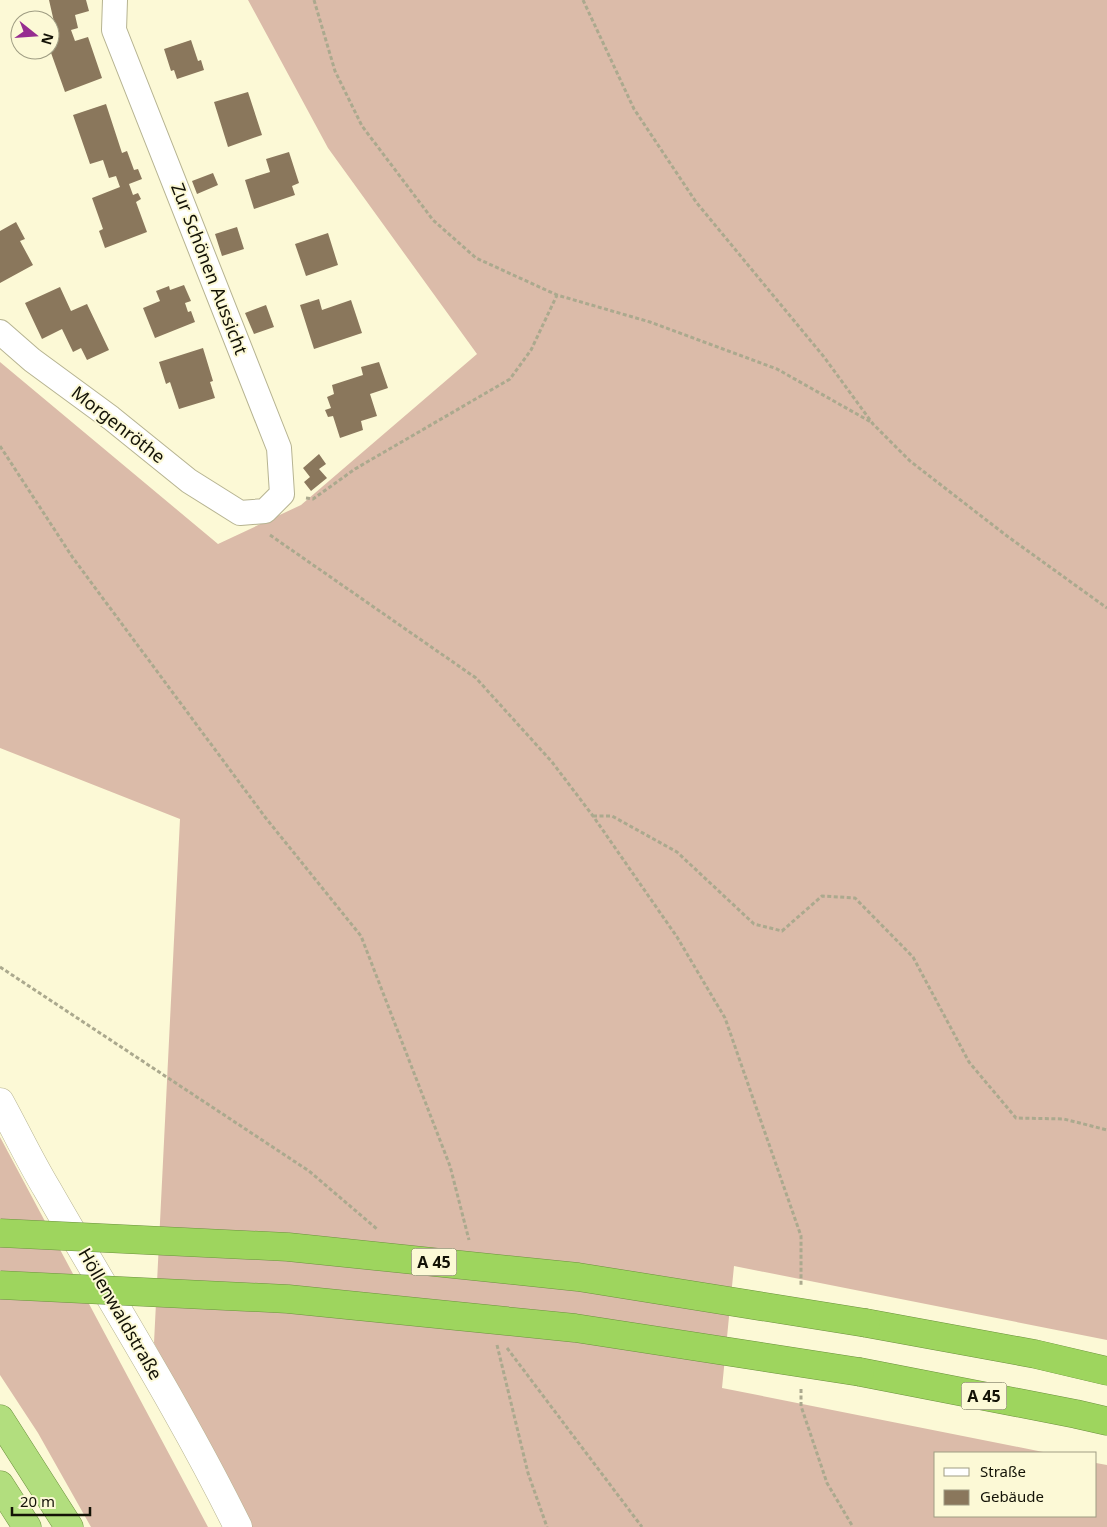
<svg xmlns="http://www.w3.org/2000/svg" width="1107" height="1527" font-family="'Noto Sans',sans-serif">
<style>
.forest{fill:#dbbba9}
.building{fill:#8a775c}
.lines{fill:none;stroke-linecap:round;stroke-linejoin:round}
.minor-casing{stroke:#b6b391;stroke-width:26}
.tertiary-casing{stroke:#b6b391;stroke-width:29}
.trunk-casing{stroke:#6d913f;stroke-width:29}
.motorway-casing{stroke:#6d913f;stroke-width:29}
.path{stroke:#aba98e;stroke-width:3;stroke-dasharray:4 2.5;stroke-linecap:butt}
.minor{stroke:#fff;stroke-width:24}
.tertiary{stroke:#fff;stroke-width:28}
.trunk{stroke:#b2de7e;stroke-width:28}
.motorway{stroke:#9ed55e;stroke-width:28}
.motorway-bridge-casing{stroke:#6d913f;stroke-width:29;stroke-linecap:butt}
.motorway-bridge{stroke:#9ed55e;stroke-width:28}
.labels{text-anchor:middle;stroke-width:4;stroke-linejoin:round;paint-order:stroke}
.shield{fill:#fcf9d6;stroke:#595744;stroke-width:1}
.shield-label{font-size:16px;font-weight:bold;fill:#131206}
.street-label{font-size:18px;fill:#131206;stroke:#fcf9d6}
</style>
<rect width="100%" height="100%" fill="#fcf9d6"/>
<!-- forest -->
<path class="forest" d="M248 0H1107V1340L734 1266 722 1388 1048 1453H936V1516H1096V1463L1107 1465V1527H250L154 1343 180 819 0 748V362L218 544 301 505 477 354 328 148Z
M0 1137 208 1527H91L38 1433 0 1375Z"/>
<!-- building -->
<path class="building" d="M49 0H86L89 11 75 15 78 28 71 30 75 41 88 37 102 78 65 92 50 50 54 48 50 38 57 35Z
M191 40 198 61 201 60 204 70 177 79 174 70 171 71 164 49Z
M248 92 262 135 228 147 214 102Z
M106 104 122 153 127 151 134 170 138 169 142 179 129 184 133 195 138 193 141 199 136 202 147 232 105 248 99 231 103 229 92 198 120 187 116 176 109 178 103 160 90 164 73 115Z
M289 152 299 183 292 186 295 195 254 209 245 180 270 172 266 159Z
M213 173 218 185 197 194 192 181Z
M16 222 25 239 20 241 33 265 0 283V231Z
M237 227 244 249 222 256 215 234Z
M328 233 338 265 306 276 295 244Z
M184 285 191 301 185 303 188 312 191 311 195 322 155 338 143 308 160 301 156 291 169 286 170 290Z
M60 287 71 311 87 304 109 350 87 360 81 348 73 352 62 329 42 339 25 303Z
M319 299 322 310 351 300 362 333 314 349 300 305Z
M266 305 274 327 254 334 245 313Z
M203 348 213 381 210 382 215 398 179 409 170 382 166 384 159 362Z
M379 362 388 388 370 394 377 416 361 421 363 430 340 438 333 416 328 417 325 410 331 408 327 397 334 394 332 385 363 375 361 367Z
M319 454 326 464 319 469 327 478 311 491 304 482 310 477 303 468Z"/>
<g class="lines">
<defs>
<path id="minor" d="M0 332 32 360 111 418 189 481 240 513 265 511 282 494 279 448 114 30 115 0"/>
<path id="tertiary" d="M0 1102C16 1131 30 1161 47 1189 111 1301 181 1411 238 1527"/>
<path id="trunk" d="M0 1419 69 1527
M0 1485 27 1527"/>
<path id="motorway" d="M866 1323 1035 1354 1107 1371
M860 1372 1076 1414 1107 1421"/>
</defs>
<!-- minor casing -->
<use href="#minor" class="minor-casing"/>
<!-- tertiary casing -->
<use href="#tertiary" class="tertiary-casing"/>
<!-- trunk casing -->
<use href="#trunk" class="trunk-casing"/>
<!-- motorway casing -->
<use href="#motorway" class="motorway-casing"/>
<!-- path -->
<path class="path" d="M314 0 335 71 362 126 433 220 476 258 557 295 650 322 777 369 871 422
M583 0 634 109 696 202 824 357 873 424 910 461 1007 536 1107 608
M0 446 73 558 265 817 361 936 450 1166 469 1240
M306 498 313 499 355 469 510 379 531 350 557 295
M270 535 476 678 552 762 593 816 677 937 725 1018 801 1236V1286
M593 816H612L677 852 754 924 782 931 822 896 855 898 913 957 969 1062 1016 1118 1064 1119 1107 1130
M0 967 309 1171 377 1229
M497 1345 528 1473 547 1527
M507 1348 642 1527
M801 1389V1406L827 1483 853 1527"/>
<!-- minor -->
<use href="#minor" class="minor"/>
<!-- tertiary -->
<use href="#tertiary" class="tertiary"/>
<!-- trunk -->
<use href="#trunk" class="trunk"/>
<!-- motorway -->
<use href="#motorway" class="motorway"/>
<defs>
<path id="motorway-bridge" d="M0 1233 288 1247 578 1277 866 1323
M0 1285 288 1299 575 1328 860 1372"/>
</defs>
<!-- motorway-bridge casing -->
<use href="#motorway-bridge" class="motorway-bridge-casing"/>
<!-- motorway-bridge -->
<use href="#motorway-bridge" class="motorway-bridge"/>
</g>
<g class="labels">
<!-- shield labels -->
<g class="shield">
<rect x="411.5" y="1248.5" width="45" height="27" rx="4"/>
<rect x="961.5" y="1382.5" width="45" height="27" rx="4"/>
</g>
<g class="shield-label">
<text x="434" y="1268">A 45</text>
<text x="984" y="1402">A 45</text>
</g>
<!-- street labels -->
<g class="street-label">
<text transform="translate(209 269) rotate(69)" y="6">Zur Schönen Aussicht</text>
<text transform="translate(118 425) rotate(38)" y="6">Morgenröthe</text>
<text transform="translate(120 1314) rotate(60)" y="6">Höllenwaldstraße</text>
</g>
</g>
<!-- legend -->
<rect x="934" y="1452" width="162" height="65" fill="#fcf9d6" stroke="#9f9d83"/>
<rect x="944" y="1468" width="25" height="8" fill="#ffffff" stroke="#9f9d83"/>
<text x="980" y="1477" font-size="15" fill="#131206">Straße</text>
<rect x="944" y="1490" width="25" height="15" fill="#8a775c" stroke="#9f9d83"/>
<text x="980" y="1502" font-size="15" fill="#131206">Gebäude</text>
<!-- north arrow -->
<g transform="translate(35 35) rotate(107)"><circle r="24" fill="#fcf9d6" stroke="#9f9d83"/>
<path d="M0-4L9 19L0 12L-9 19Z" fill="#962d90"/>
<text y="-8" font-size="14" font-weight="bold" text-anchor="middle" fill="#131206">N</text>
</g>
<!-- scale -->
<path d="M12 1507v8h78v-8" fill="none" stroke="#131206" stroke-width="2.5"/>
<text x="20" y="1507" font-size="15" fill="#131206" stroke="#fcf9d6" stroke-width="4" paint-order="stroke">20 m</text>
</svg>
